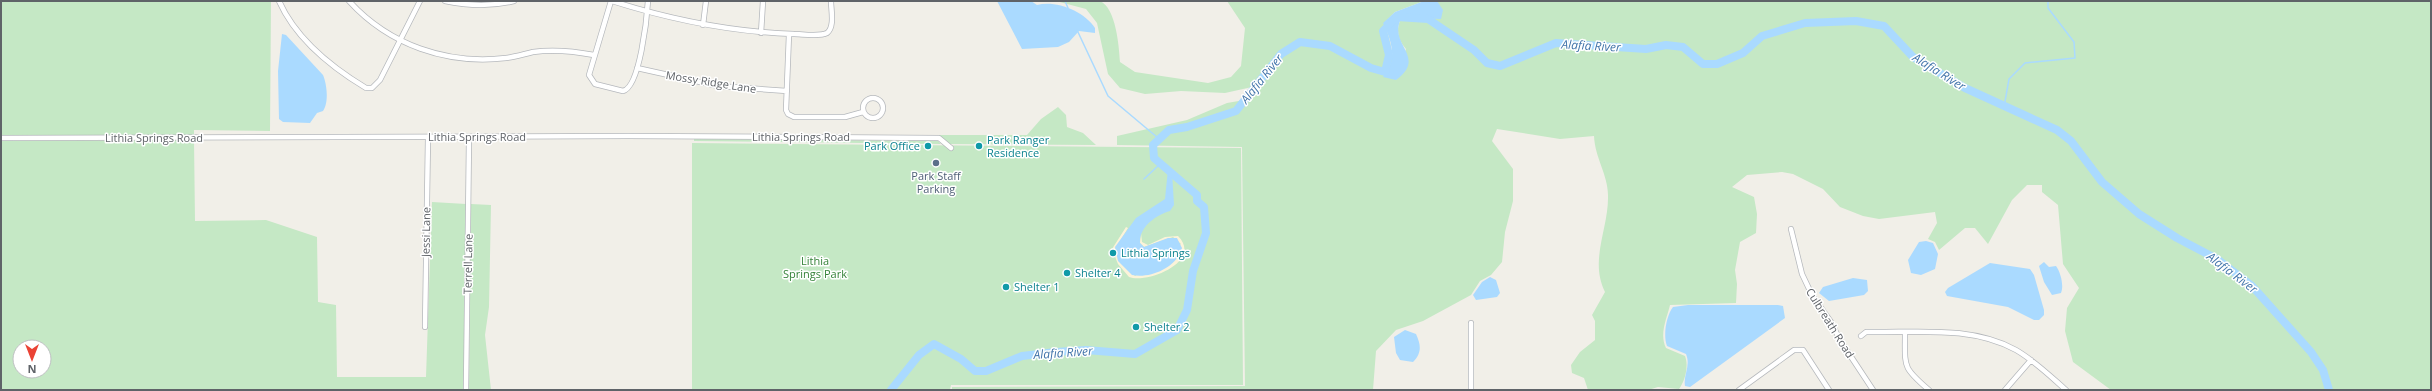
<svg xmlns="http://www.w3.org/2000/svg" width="2432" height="391" font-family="'Open Sans',sans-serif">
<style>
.green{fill:#c5e8c5;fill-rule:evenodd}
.sand{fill:#fbf3d9}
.water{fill:#aadaff}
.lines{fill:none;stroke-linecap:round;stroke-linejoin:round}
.stream{stroke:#aadaff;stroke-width:1.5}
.river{stroke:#aadaff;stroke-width:8}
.minor-casing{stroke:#b5b8bc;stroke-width:6}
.minor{stroke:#fff;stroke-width:4.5}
.culture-dot{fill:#0f9aa8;stroke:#fff;stroke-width:1.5}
.service-dot{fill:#5c6f8a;stroke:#fff;stroke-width:1.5}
.labels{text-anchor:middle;stroke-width:3;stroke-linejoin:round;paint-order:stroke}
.street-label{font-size:11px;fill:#5f6368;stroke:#fff}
.culture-label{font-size:11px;fill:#0d838f;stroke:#fff;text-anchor:start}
.service-label{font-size:11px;fill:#4e5e75;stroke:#fff}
.park-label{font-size:11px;fill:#348238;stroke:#fff}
.water-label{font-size:12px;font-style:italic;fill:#4174aa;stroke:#fff}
</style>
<rect width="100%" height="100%" fill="#f1efe8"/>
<!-- green -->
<path class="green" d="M1 1H271L270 131 194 130V135L1 136Z
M1056 1C1066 1 1092 0 1100 1 1116 8 1119 46 1120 62L1135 72 1208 83 1231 77 1241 66 1245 28 1227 1H1424L1395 12 1384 23C1388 34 1391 43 1392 55 1394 68 1389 65 1396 80L1406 49C1398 40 1396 31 1400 21L1426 17 1437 1H2431V390H2111L2073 362 2065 331 2067 308 2079 288 2063 264 2058 205 2042 192V185H2027L2012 200 1988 244 1975 228H1965L1939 250 1935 242 1928 239 1937 223 1935 212 1879 219 1863 216 1840 207 1823 189 1793 174 1782 172 1747 175 1732 187 1754 197 1757 214 1756 233 1740 242 1735 270 1737 284 1736 303 1670 305C1667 318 1659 334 1666 348L1685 356C1689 366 1685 381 1679 389L1658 387 1648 390H1588L1584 378 1572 373 1571 365 1580 352 1595 340V321L1592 315 1605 292C1589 260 1609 228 1608 195 1608 175 1595 158 1594 136L1560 139 1497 129 1492 141 1513 169V201L1505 232 1502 262 1491 275 1480 281 1471 295 1423 321 1396 330 1376 351 1373 390H952V387L1245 386 1242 147 1117 145V136L1187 120 1227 103 1250 99 1252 87 1225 93 1181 91 1145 94 1120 88 1108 74 1097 23 1086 9Z
M1058 107 1066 115 1067 127 1083 133 1096 145 949 144 940 136 819 135H1027L1041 119Z
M694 139 938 141 941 144 694 141Z
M194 140 195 221 266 220 317 237 318 302 336 305 337 377H426L432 202 466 204 464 390H1V141ZM20 347H44V371H20Z
M692 143 1241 148 1243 385H951L950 390H692Z
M471 204 491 205 489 307 485 335 491 390H469Z"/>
<!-- sand -->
<path class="sand" d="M1126 227 1128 228 1114 251 1135 276 1181 244 1173 237 1144 247 1140 243 1141 233 1142 242 1148 245 1165 237 1178 236C1203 261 1148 284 1129 277L1118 264 1112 249Z"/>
<!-- water -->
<path class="water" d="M997 1H1031L1037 5C1056 0 1084 11 1095 28V33L1079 31 1069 42 1058 47 1022 49Z
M1424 1H1437L1443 10 1441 19 1413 18 1400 21C1390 46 1427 57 1396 80L1383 77C1398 60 1392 42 1383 23L1395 12Z
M282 34 286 35 323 75C327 84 329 103 323 111L317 113 310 123 283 122 279 119 278 71Z
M1168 169 1172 172 1174 205 1170 211C1156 215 1139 227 1140 243L1144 247 1168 238H1177L1182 248C1177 267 1151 279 1132 275L1118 261 1115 247 1136 218 1165 199Z
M1926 241 1933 243 1938 254 1935 269 1921 275 1911 273 1908 260 1919 242Z
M2044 262 2049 267 2056 266C2061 273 2064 286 2061 293L2052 295 2044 282 2039 266Z
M1990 263 2030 269 2034 275 2044 310V315L2039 320H2034L2008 307 1947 296 1945 292 1948 288Z
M1490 277 1496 280 1500 293 1497 297 1476 300 1473 295 1482 282Z
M1853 278 1867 280 1868 291 1864 295 1829 301 1819 293 1823 287Z
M1688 305H1778L1783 306 1785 318 1690 387 1685 386C1683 375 1691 366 1686 354L1667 346C1663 336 1666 316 1673 307Z
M1405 330 1416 334C1421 345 1422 353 1413 362L1400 360 1396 353 1394 337Z"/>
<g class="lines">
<!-- stream -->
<path class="stream" d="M1065 1 1068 8
M1077 30 1108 96 1158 138
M2004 107 2009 79 2025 63 2075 58 2074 42 2048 8V1
M1144 179 1160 164"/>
<!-- river -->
<path class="river" d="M891 390 919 355 934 344 961 359 975 371H986L1022 356 1056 352 1086 350 1135 354 1177 330 1187 310 1193 271 1206 233 1204 207 1197 201V195L1154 158 1153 145 1169 130 1187 127 1236 111 1281 54 1300 42 1330 46 1371 68 1385 72 1389 55 1383 31 1397 17 1428 19 1474 50 1487 63 1500 66 1556 43 1646 49 1666 45 1683 47 1703 64H1717L1743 53 1762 36 1805 23 1856 21 1884 26 1913 57 1965 88 2057 130 2071 141 2102 182 2139 214 2177 238 2217 259 2252 286 2311 352 2323 370 2329 390"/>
<defs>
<path id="minor" d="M279 1C296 39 331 67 366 88H372L380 80 420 1
M349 1C389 45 447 65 506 58 515 57 524 54 533 52 554 49 573 51 594 55
M445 1C469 6 490 7 514 1
M611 1 589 75 595 84 623 91C640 87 647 17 648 1
M612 1C672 20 731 32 794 34 802 34 819 37 827 33 835 27 831 10 831 1
M703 25 706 1
M761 33 763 1
M789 34 786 110 788 114 794 117H845L863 112
M637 68 718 86 787 91
M863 108a10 10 0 1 1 20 0a10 10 0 1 1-20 0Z
M1 138 628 136 939 138 951 148
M1791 229 1802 274 1812 295 1831 322 1840 340 1873 390
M1471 323V390
M425 327 428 138
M1905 333C1905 367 1902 367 1929 390
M1861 336 1866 332C1916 333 1971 325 2016 350 2035 361 2050 376 2066 390
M466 390 469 138
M1739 390 1794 350H1803L1829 390
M2005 390 2031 360"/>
</defs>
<!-- minor casing -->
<use href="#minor" class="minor-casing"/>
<!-- minor -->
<use href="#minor" class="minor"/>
</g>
<!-- markers -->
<g class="culture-dot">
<circle cx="928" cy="146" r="4"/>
<circle cx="979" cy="146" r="4"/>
<circle cx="1113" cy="253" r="4"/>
<circle cx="1067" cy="273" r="4"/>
<circle cx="1006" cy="287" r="4"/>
<circle cx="1136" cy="327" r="4"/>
</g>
<circle class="service-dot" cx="936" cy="163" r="4"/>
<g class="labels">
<!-- street labels -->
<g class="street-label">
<text transform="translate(711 82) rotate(9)" y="4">Mossy Ridge Lane</text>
<text x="477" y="141">Lithia Springs Road</text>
<text x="801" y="141">Lithia Springs Road</text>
<text x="154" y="142">Lithia Springs Road</text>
<text transform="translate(426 232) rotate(-89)" y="4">Jessi Lane</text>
<text transform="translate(468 264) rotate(-89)" y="4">Terrell Lane</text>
<text transform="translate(1830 323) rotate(58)" y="4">Culbreath Road</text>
</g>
<!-- culture labels -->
<g class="culture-label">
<text x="987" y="144">Park Ranger<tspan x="987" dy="13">Residence</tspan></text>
<text x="920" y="150" text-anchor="end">Park Office</text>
<text x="1121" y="257">Lithia Springs</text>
<text x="1075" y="277">Shelter 4</text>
<text x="1014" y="291">Shelter 1</text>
<text x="1144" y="331">Shelter 2</text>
</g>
<!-- service labels -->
<g class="service-label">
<text x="936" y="180">Park Staff<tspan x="936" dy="13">Parking</tspan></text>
</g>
<!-- park labels -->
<g class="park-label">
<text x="815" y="265">Lithia<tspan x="815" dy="13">Springs Park</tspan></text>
</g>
<!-- water labels -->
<g class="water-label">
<text transform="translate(1591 46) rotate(3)" y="4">Alafia River</text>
<text transform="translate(1939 72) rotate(32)" y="4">Alafia River</text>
<text transform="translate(1262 79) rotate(-51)" y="4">Alafia River</text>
<text transform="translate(2232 273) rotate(37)" y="4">Alafia River</text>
<text transform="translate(1063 353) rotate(-4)" y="4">Alafia River</text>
</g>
</g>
<!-- border -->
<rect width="2432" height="391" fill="none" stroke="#5f6368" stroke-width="4"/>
<!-- north arrow -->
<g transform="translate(32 359) rotate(180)"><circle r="19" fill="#ffffff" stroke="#bfc1c3"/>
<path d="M0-3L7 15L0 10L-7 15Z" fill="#ea4335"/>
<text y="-6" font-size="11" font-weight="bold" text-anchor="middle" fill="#5f6368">N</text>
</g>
</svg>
